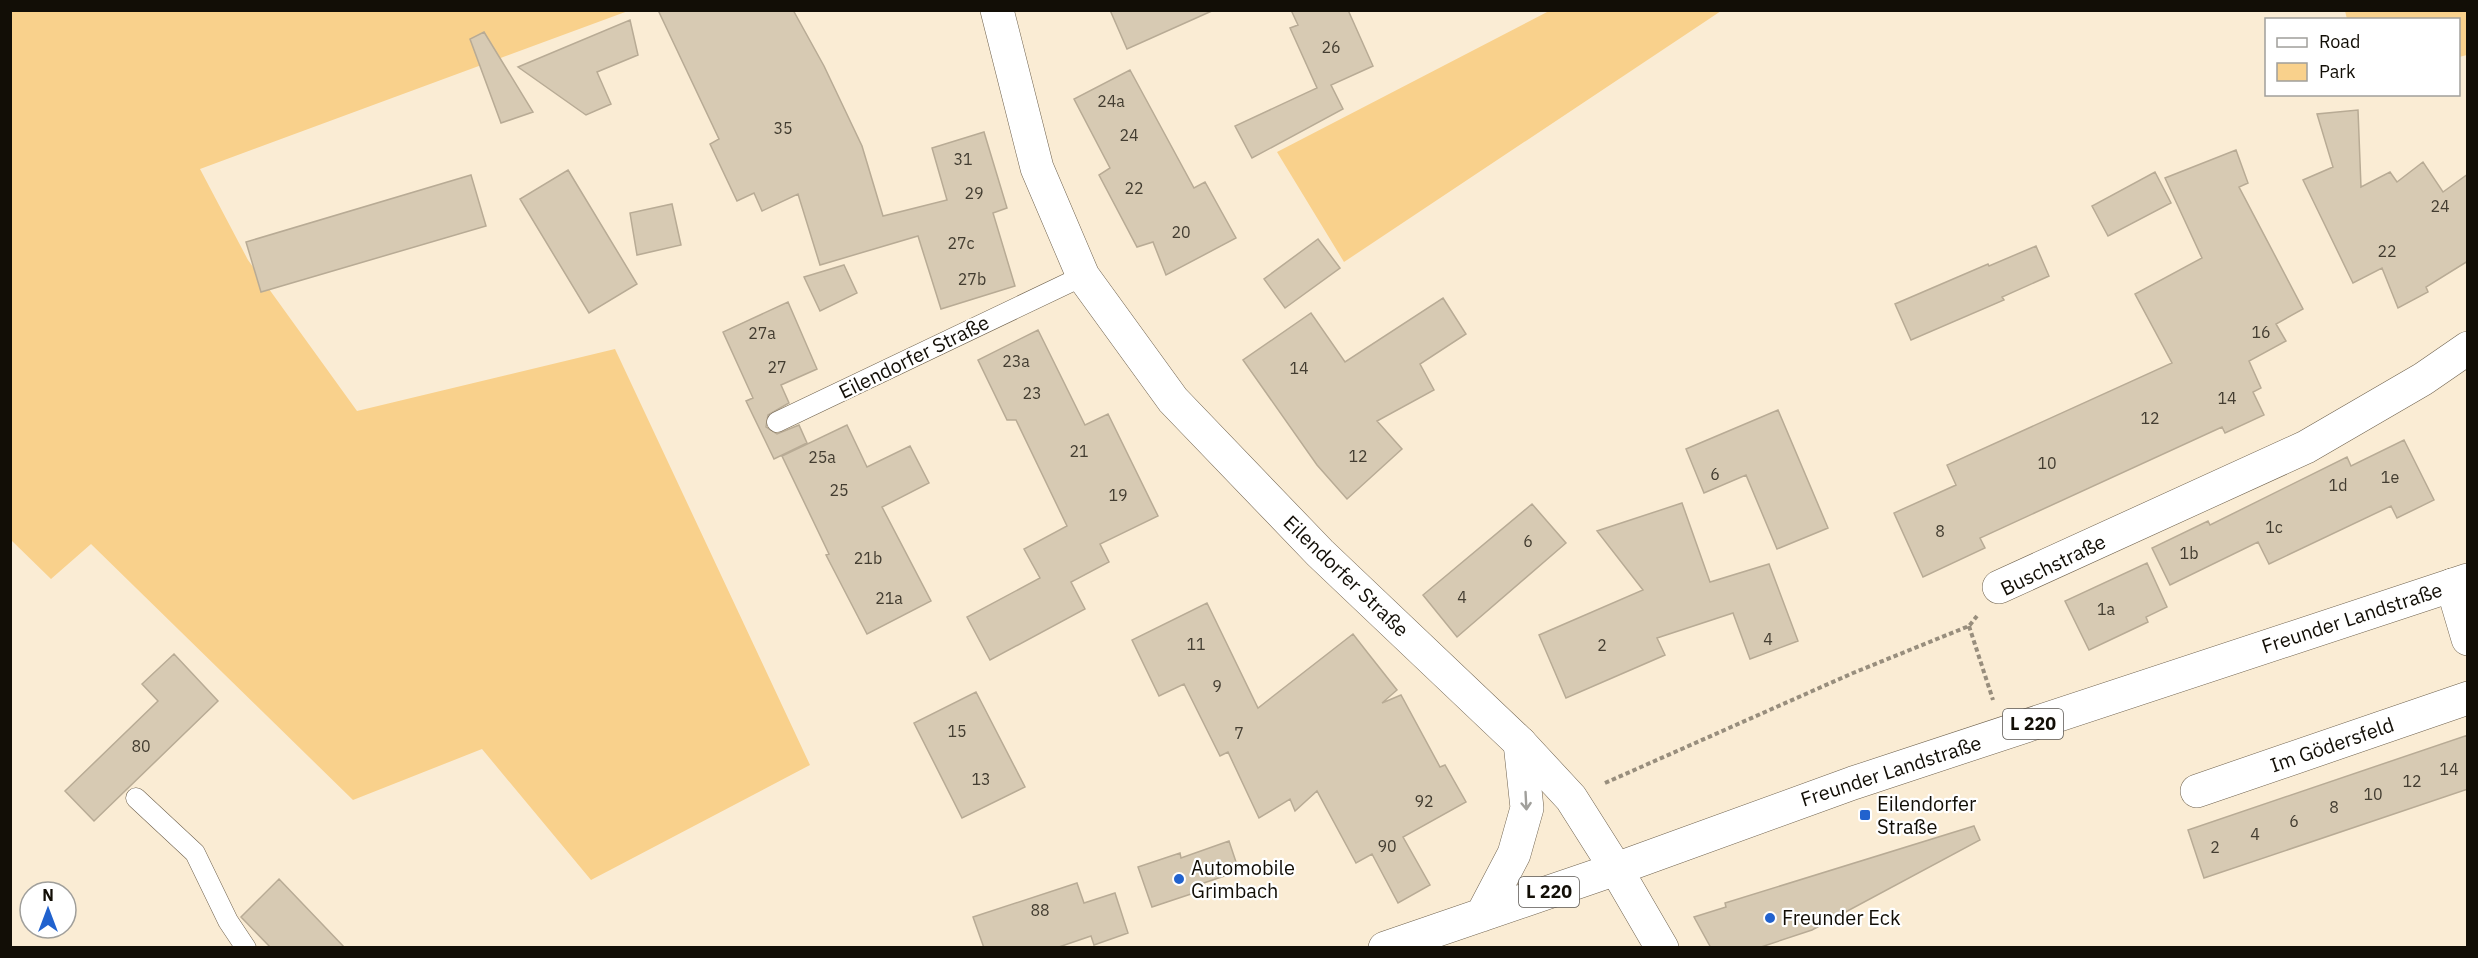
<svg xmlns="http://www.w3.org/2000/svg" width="2478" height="958" font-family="'IBM Plex Sans',sans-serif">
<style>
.green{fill:#f9d18c}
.building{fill:#d7cab3;stroke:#b8ab95;stroke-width:1.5}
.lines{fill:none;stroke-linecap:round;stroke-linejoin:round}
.service-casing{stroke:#6e614d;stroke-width:21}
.minor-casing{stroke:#6e614d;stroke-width:34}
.tertiary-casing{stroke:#6e614d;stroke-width:34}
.primary-casing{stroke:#6e614d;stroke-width:34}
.path{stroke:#988e7d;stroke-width:4;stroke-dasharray:4.5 3;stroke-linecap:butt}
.service{stroke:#fff;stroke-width:20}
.minor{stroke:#fff;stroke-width:33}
.tertiary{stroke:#fff;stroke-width:33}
.primary{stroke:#fff;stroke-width:33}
.oneway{stroke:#a09f9b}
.poi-dot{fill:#2162ce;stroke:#fff;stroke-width:2}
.labels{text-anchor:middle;stroke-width:4.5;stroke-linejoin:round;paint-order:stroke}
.number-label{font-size:16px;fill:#433d31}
.shield{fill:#fff;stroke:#595651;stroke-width:1.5}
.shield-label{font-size:18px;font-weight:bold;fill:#120e06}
.street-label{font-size:20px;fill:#120e06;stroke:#fff}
.poi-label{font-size:20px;fill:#120e06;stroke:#fff;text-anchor:start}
</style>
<rect width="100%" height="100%" fill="#faecd4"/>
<!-- green -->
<path class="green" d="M10 11H628L200 169 248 260 357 411 615 349 810 765 591 880 482 749 353 800 91 544 51 579 11 540Z
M1549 11H1721L1344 262 1277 152Z
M2345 11H2467V55L2459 57 2458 20 2347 19Z"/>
<!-- building -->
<path class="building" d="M658 10H793L824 66 862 146 883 216 947 200 932 148 984 132 1007 208 993 213 1015 286 941 309 918 236 820 265 798 194 762 211 754 193 737 201 710 144 719 139Z
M1110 10H1214L1127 49Z
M1291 10H1348L1373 66 1331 85 1343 109 1252 158 1235 126 1317 88 1290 28 1298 25Z
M630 20 638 55 597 72 611 104 586 115 518 67Z
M484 32 533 112 501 123 470 39Z
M1130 70 1194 188 1205 182 1236 238 1166 275 1153 242 1137 247 1099 175 1110 168 1074 99Z
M2358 110 2361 187 2390 172 2397 182 2423 162 2443 192 2468 174V261L2426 287 2428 292 2398 308 2382 268 2353 283 2303 180 2333 167 2317 114Z
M2236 150 2248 183 2239 187 2303 309 2276 324 2286 341 2249 361 2261 388 2253 392 2264 415 2225 433 2222 427 1980 538 1985 548 1923 577 1894 513 1956 485 1947 465 2172 363 2135 294 2202 258 2165 178Z
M568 170 637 284 589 313 520 199Z
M2155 172 2171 203 2108 236 2092 206Z
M471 175 486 226 261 292 246 242Z
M672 204 681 245 637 255 630 213Z
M1318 239 1340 268 1285 308 1264 279Z
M2036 246 2049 276 2002 297 2004 300 1911 340 1895 304 1988 264 1989 266Z
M844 265 857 293 820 311 804 277Z
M1443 298 1466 334 1420 364 1434 390 1377 421 1402 449 1347 499 1317 465 1243 360 1311 313 1345 362Z
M788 302 817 369 781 385 789 403 768 415 766 427 777 434 799 425 807 443 774 459 746 401 753 398 723 332Z
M1038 330 1085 425 1108 414 1158 516 1100 544 1109 562 1071 582 1085 609 990 660 967 617 1040 578 1024 549 1067 526 1016 420H1007L978 360Z
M1778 410 1828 528 1777 549 1746 475 1704 493 1686 449Z
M847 425 867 467 910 446 929 483 882 507 931 601 867 634 826 555 829 554 782 456Z
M2404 440 2434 500 2397 518 2391 506 2269 564 2258 542 2170 585 2152 548 2208 521 2210 525 2347 457 2351 466Z
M1682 503 1710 582 1769 564 1798 641 1750 659 1733 613 1657 638 1665 655 1566 698 1539 635 1643 590 1597 531Z
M1532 504 1566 543 1457 637 1423 595Z
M2147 563 2167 607 2146 617 2148 622 2089 650 2065 601Z
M1207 603 1258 708 1353 634 1367 652 1397 690 1382 703 1401 695 1440 767 1445 765 1466 802 1403 837 1430 885 1398 903 1372 854 1356 863 1317 791 1295 811 1290 799 1259 818 1228 752 1220 756 1184 684 1159 696 1132 640Z
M174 654 218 701 94 821 65 791 158 701 142 684Z
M976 692 1025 787 962 818 914 723Z
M2468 735V789L2204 878 2188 830Z
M1974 826 1980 840 1812 930 1758 948H1711L1694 917 1726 907 1725 903Z
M1229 841 1239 871 1192 887 1194 893 1152 907 1138 867 1180 853 1181 858Z
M279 879 345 948H271L241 917Z
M1077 883 1084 903 1115 893 1128 933 1094 945 1091 936 1056 948H984L973 917Z"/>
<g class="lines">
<defs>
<path id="service" d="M777 422 1083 276
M136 798 195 853 228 921 246 948"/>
<path id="minor" d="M2452 585 2468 639
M1999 587 2306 447 2423 379 2468 348
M2197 791 2468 698
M1616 869 1662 948"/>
<path id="tertiary" d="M997 10 1037 168 1083 276 1173 400 1320 553 1520 743 1571 798 1616 869"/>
<path id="primary" d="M1482 915 1514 854 1527 808 1520 743
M1385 948 1616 869 1853 783 2468 580"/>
</defs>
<!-- service casing -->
<use href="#service" class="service-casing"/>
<!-- minor casing -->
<use href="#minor" class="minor-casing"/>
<!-- tertiary casing -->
<use href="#tertiary" class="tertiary-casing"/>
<!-- primary casing -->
<use href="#primary" class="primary-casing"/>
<!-- path -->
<path class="path" d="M1969 626 1993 700
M1605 783 1853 673 1969 626 1977 616"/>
<!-- service -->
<use href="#service" class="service"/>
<!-- minor -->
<use href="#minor" class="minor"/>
<!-- tertiary -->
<use href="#tertiary" class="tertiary"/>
<!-- primary -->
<use href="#primary" class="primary"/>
</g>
<!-- one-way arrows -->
<defs><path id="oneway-shaft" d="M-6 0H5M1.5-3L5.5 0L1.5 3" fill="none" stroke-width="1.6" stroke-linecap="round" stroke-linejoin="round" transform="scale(1.5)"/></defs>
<use class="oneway" href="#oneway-shaft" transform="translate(1526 801) rotate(87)"/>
<!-- markers -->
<g class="poi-dot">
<rect x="1859" y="809" width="12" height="12" rx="3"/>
<circle cx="1179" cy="879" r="6"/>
<circle cx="1770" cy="918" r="6"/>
</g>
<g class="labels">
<!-- number labels -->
<g class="number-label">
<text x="1331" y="53">26</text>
<text x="1111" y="107">24a</text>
<text x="783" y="134">35</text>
<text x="1129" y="141">24</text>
<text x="963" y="165">31</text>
<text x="1134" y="194">22</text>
<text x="974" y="199">29</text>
<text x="2440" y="212">24</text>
<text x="1181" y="238">20</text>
<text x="961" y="249">27c</text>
<text x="2387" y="257">22</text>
<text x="972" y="285">27b</text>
<text x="2261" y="338">16</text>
<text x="762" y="339">27a</text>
<text x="1016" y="367">23a</text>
<text x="777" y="373">27</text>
<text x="1299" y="374">14</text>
<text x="1032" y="399">23</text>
<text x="2227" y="404">14</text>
<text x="2150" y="424">12</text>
<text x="1079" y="457">21</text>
<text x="1358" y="462">12</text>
<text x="822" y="463">25a</text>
<text x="2047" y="469">10</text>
<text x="1715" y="480">6</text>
<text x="2390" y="483">1e</text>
<text x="2338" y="491">1d</text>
<text x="839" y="496">25</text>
<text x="1118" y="501">19</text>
<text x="2274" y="533">1c</text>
<text x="1940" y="537">8</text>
<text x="1528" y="547">6</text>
<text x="2189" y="559">1b</text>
<text x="868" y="564">21b</text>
<text x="1462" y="603">4</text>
<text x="889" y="604">21a</text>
<text x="2106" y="615">1a</text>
<text x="1768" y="645">4</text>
<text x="1196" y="650">11</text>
<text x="1602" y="651">2</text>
<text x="1217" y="692">9</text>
<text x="957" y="737">15</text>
<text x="1239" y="739">7</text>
<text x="141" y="752">80</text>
<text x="2449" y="775">14</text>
<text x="981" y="785">13</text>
<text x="2412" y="787">12</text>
<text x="2373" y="800">10</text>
<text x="1424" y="807">92</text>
<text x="2334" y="813">8</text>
<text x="2294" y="827">6</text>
<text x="2255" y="840">4</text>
<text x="1387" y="852">90</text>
<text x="2215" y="853">2</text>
<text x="1040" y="916">88</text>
</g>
<!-- shield labels -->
<g class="shield">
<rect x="2003" y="709" width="60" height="30" rx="4.5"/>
<rect x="1519" y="877" width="60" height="30" rx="4.5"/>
</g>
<g class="shield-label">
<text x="2033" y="730">L 220</text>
<text x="1549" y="898">L 220</text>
</g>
<!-- street labels -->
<g class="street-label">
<text transform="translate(914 357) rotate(-26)" y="7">Eilendorfer Straße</text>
<text transform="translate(2053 565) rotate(-26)" y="7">Buschstraße</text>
<text transform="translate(1346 576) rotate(44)" y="7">Eilendorfer Straße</text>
<text transform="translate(2352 618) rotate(-18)" y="7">Freunder Landstraße</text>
<text transform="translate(2332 745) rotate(-19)" y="7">Im Gödersfeld</text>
<text transform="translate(1891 771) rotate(-18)" y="7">Freunder Landstraße</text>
</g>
<!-- poi labels -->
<g class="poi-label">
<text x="1877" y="811">Eilendorfer<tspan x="1877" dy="23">Straße</tspan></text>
<text x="1191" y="875">Automobile<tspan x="1191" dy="23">Grimbach</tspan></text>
<text x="1782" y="925">Freunder Eck</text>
</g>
</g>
<!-- border -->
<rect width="2478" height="958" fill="none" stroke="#120e06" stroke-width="24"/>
<!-- legend -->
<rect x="2265" y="18" width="195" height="78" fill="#ffffff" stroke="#a09f9b" stroke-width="1.5"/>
<rect x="2277" y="38" width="30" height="9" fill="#ffffff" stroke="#a09f9b" stroke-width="1.5"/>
<text x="2319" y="48" font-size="18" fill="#120e06">Road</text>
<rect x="2277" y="63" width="30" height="18" fill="#f9d18c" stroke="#a09f9b" stroke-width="1.5"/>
<text x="2319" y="78" font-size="18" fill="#120e06">Park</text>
<!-- north arrow -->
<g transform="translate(48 910)"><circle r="28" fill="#ffffff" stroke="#a09f9b" stroke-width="1.5"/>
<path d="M0-4.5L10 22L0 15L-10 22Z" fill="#2162ce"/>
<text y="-9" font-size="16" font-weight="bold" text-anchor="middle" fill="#120e06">N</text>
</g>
</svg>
